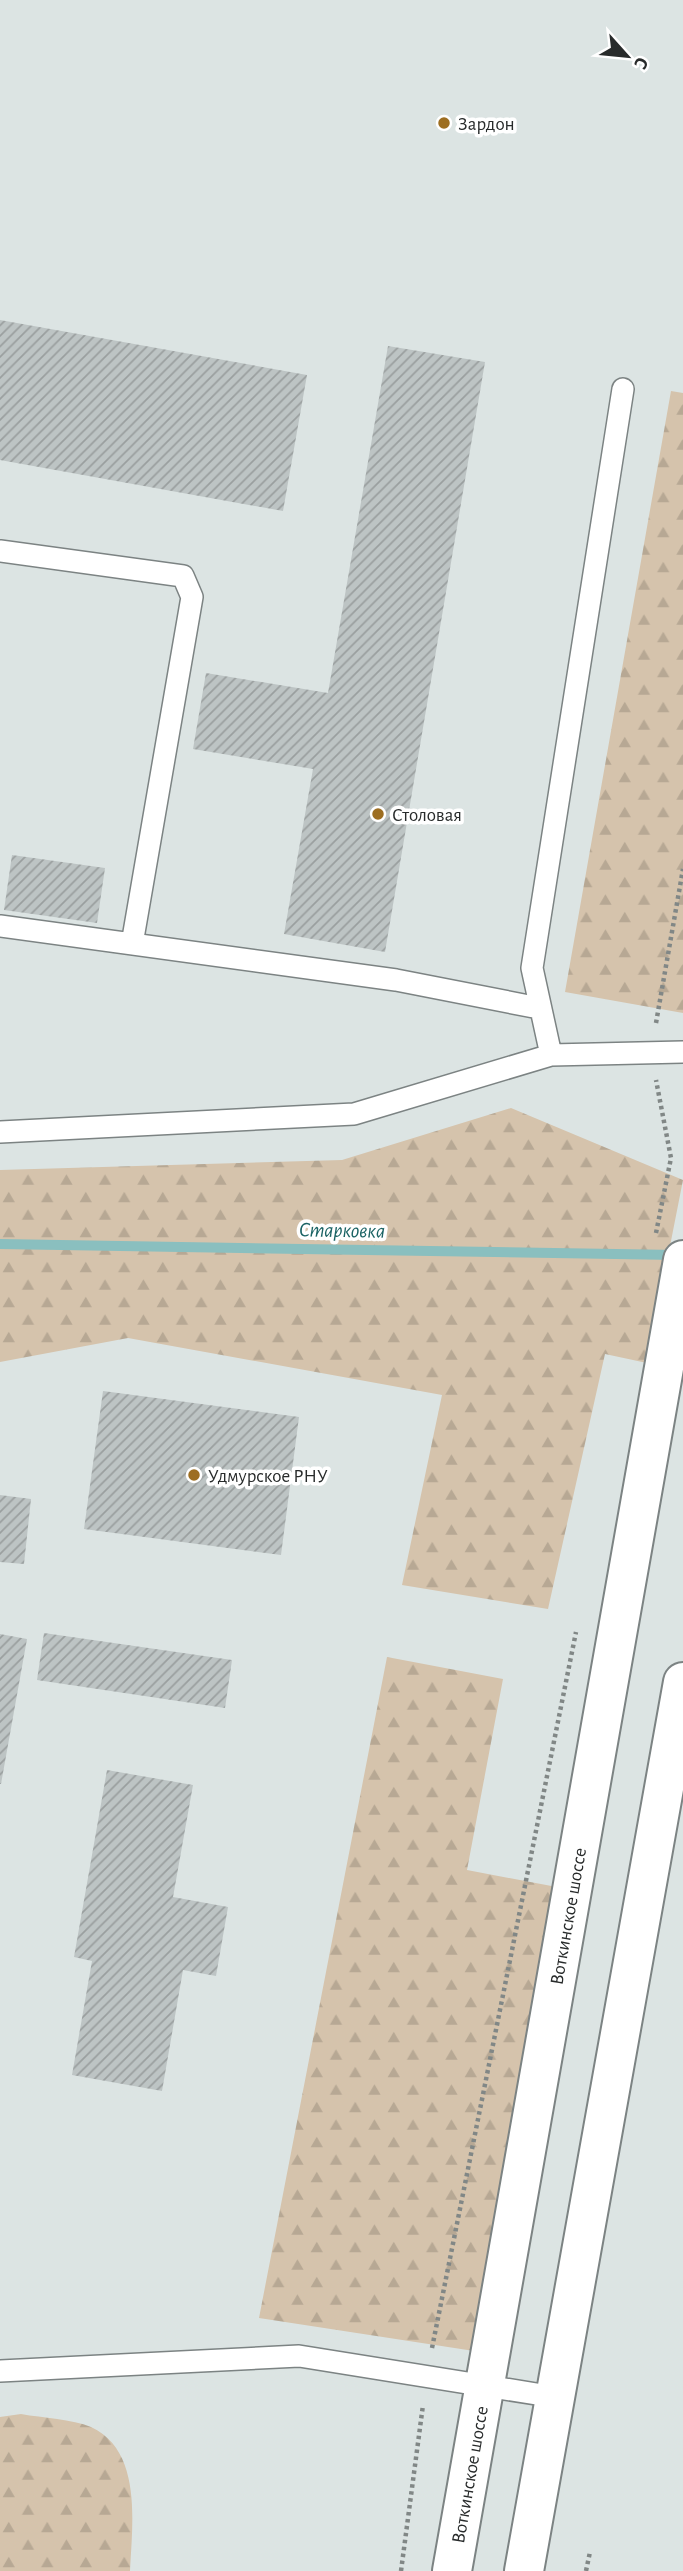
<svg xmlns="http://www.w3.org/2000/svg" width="683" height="2571" font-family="'Alegreya Sans',sans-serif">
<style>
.forest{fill:url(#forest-firs)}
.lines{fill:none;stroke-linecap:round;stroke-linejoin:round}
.stream{stroke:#8abfbf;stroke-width:10}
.building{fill:url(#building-hatch)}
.service-casing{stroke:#7c8383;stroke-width:24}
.primary-casing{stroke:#7c8383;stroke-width:42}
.path{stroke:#818786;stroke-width:4.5;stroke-dasharray:3.5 3.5;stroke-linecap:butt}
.service{stroke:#fff;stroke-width:21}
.primary{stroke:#fff;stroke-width:38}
.poi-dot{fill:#9d6e21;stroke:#fff;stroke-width:2.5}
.labels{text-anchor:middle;stroke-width:7;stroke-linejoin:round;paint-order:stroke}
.poi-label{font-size:19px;fill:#282b2b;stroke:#fff;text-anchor:start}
.street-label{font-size:19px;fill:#282b2b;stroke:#fff}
.water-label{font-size:21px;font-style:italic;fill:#1b6364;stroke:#fff}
</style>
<defs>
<pattern id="forest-firs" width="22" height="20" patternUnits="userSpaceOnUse" patternTransform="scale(1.75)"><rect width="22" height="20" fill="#d5c3ac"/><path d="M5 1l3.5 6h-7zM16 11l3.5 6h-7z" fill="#b7a894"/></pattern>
<pattern id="building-hatch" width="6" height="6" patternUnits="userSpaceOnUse" patternTransform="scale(1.75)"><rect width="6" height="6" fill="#bdc4c4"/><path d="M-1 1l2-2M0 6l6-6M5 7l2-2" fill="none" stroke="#9a9f9f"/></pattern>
</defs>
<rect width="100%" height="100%" fill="#dce4e3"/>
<!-- forest -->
<path class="forest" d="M671 391 683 393V1013L565 992Z
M511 1108 683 1180 647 1363 605 1354 548 1609 402 1585 442 1395 128 1338 0 1362V1170L342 1160Z
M387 1657 503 1679 467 1870 562 1888 474 2351 259 2318Z
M21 2414C43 2418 72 2419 91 2427 143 2451 132 2525 130 2571H0V2417Z"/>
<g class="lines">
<!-- stream -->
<path class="stream" d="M0 1244 677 1255"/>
</g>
<!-- building -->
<path class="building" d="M0 320 307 375 283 511 0 460Z
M388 346 485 362 385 952 284 934 313 769 193 749 206 673 328 693Z
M12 855 105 868 97 923 4 910Z
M103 1391 299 1417 281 1555 84 1529Z
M0 1495 31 1499 24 1564 0 1562Z
M44 1633 232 1660 225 1708 37 1680Z
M0 1634 27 1639 1 1784H0Z
M107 1770 193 1785 173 1897 228 1907 216 1976 183 1970 162 2091 72 2075 92 1961 74 1957Z"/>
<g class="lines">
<defs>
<path id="service" d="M0 551 183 576 192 597 132 944
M0 926 396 980 539 1008
M551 1055 532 968 623 389
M0 1132 354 1114 551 1055 683 1052
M0 2371 299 2356 555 2397"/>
<g id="primary">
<path id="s1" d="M452 2571 683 1260"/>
<path d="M524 2571 683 1682"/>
</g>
</defs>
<!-- service casing -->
<use href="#service" class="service-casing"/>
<!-- primary casing -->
<use href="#primary" class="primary-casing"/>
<!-- path -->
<path class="path" d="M656 1023 683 869
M656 1233 671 1158 656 1080
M432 2348 576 1632
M401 2571 423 2405
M586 2571 590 2552"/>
<!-- service -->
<use href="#service" class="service"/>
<!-- primary -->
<use href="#primary" class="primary"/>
</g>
<!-- markers -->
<g class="poi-dot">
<circle cx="444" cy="123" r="7"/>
<circle cx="378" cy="814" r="7"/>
<circle cx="194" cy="1475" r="7"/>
</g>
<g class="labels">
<!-- poi labels -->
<g class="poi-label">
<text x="458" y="130">Зардон</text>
<text x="392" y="821">Столовая</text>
<text x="208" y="1482">Удмурское РНУ</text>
</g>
<!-- street labels -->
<g class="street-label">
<text dy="7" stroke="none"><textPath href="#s1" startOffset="665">Воткинское шоссе</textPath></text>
<text dy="7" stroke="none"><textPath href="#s1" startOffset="98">Воткинское шоссе</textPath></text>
</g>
<!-- water labels -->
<g class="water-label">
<text transform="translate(342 1230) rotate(1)" y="7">Старковка</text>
</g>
</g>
<!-- north arrow -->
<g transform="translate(627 56) rotate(117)" stroke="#ffffff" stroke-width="5" paint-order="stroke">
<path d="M0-5L12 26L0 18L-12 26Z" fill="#282b2b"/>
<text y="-10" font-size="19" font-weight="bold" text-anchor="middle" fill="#282b2b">С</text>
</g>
</svg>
